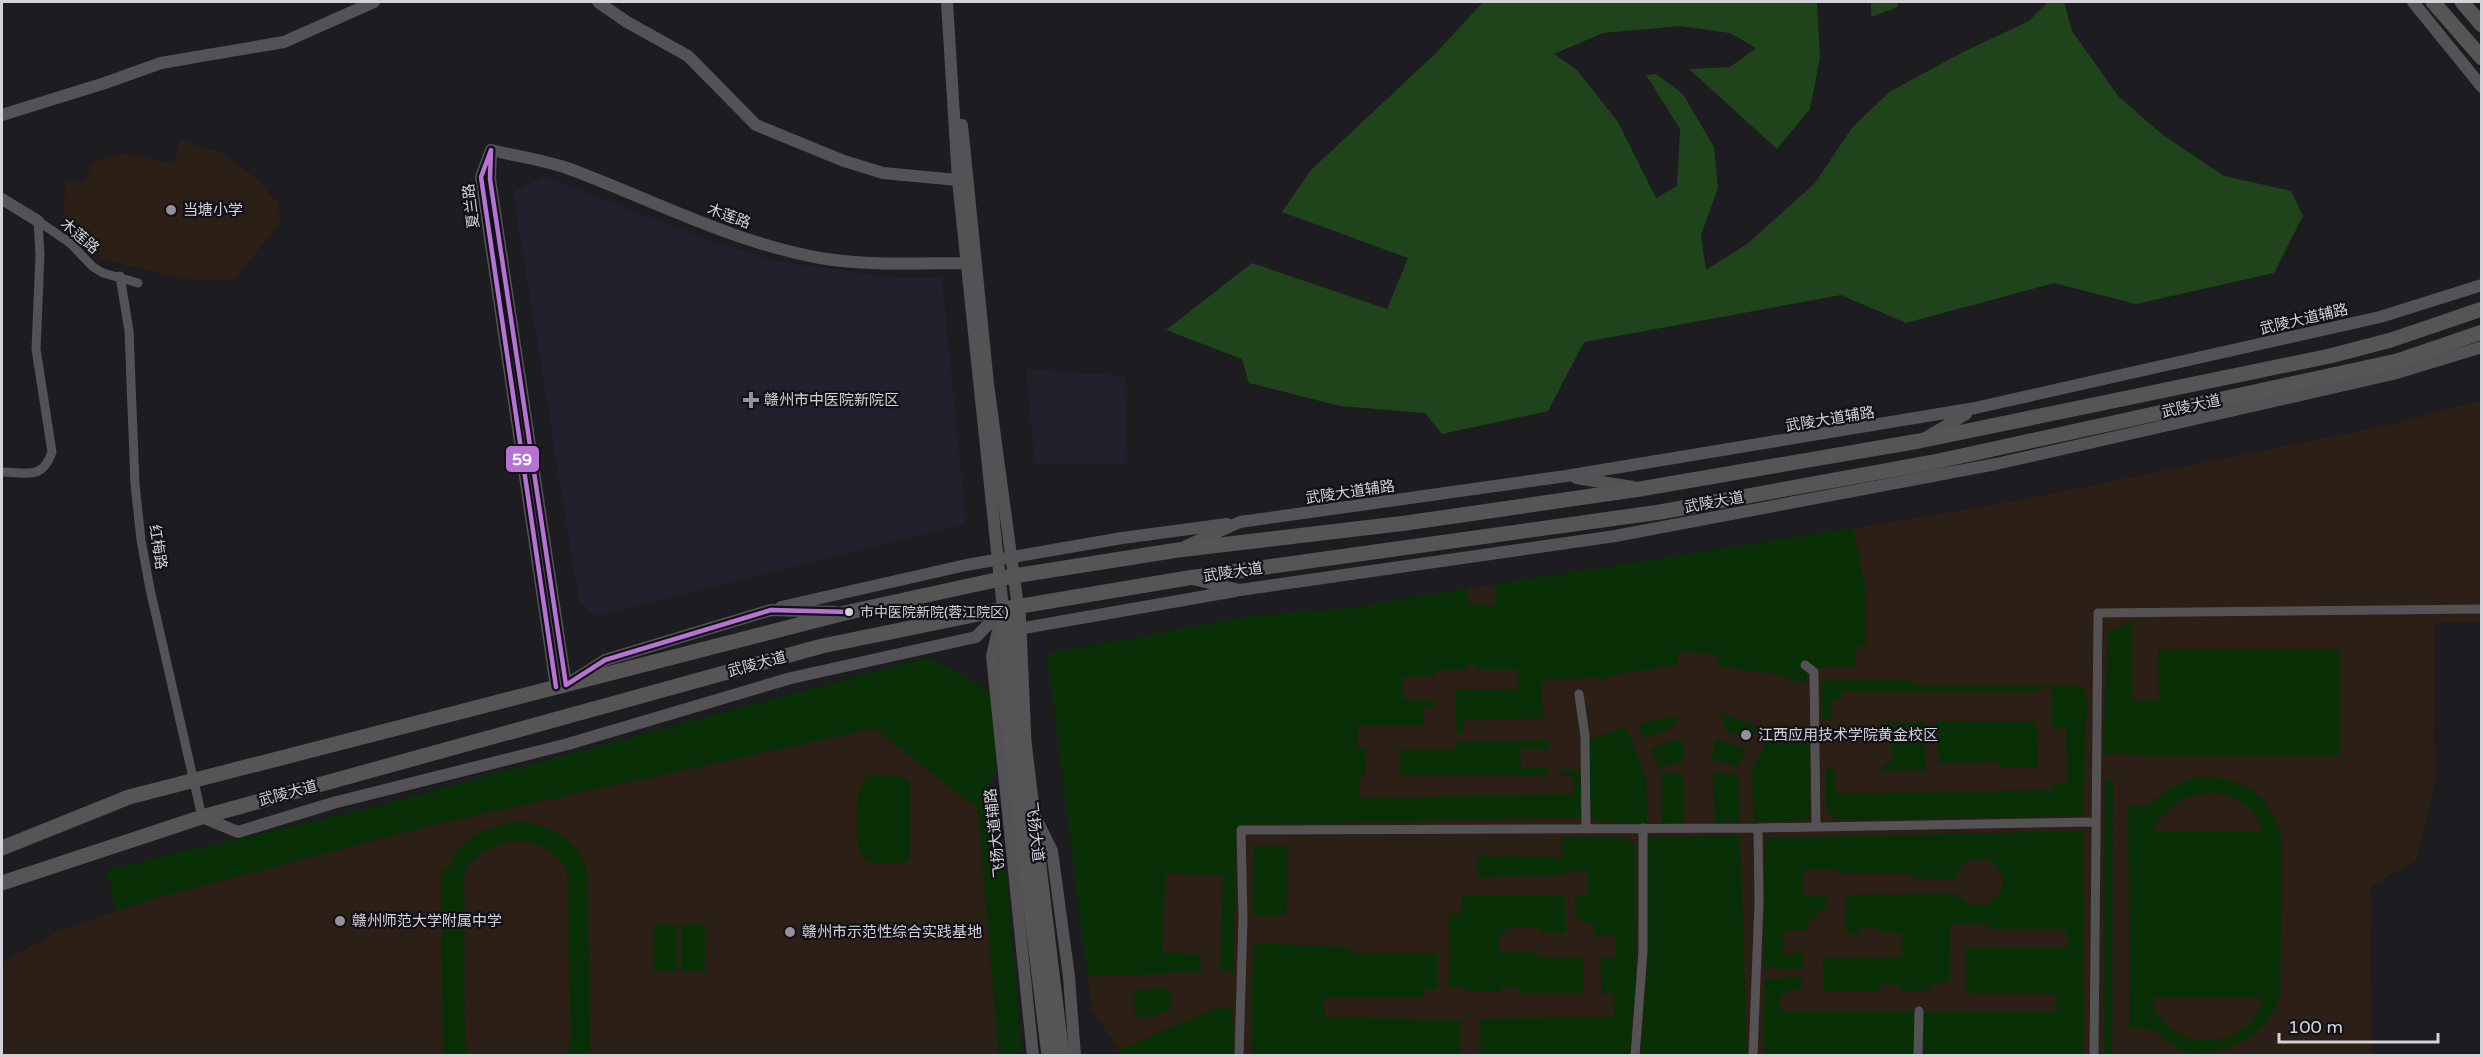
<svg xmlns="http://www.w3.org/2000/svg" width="2483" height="1057" font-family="'Varela Round','Noto Sans SC',sans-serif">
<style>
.built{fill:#23202c}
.education{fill:#2b1f16}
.medical{fill:#231f2d}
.green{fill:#092f06;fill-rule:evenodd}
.forest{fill:#1f441b}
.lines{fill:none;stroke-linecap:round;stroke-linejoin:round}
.minor{stroke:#545254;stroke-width:9}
.tertiary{stroke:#545254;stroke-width:12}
.primary{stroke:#565455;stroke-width:15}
.bus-1-casing{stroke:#131118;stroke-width:9}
.bus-1{stroke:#b673d3;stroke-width:4.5}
.poi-dot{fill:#949298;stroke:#131118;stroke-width:2}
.bus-dot{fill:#d4d2d8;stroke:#131118;stroke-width:2}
.labels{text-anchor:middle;stroke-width:4.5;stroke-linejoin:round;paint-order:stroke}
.bus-label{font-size:14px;fill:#d4d2d8;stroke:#131118;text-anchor:start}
.street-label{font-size:15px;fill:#d4d2d8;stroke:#131118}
.poi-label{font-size:15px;fill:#d4d2d8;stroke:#131118;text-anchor:start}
.line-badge{stroke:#131118;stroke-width:2}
.badge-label{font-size:16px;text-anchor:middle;font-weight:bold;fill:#fff}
</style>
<rect width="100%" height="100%" fill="#1d1c20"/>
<!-- built -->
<path class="built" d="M1026 369 1125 376 1127 465 1035 464Z"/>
<!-- education -->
<path class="education" d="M181 140 223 153 257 179 277 202 281 221 234 281 191 280 102 259 63 219 66 182 85 180 94 161 108 156 124 154 173 163Z
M2481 400V622L2435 623 2433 792 2416 861 2371 886 2372 1055H1119V1050L1092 1011 1047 654 1242 617 1359 607 1467 588 1587 573 2015 501 2393 424Z
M875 728 978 808 999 1055 2 1056V962L60 930 155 898 432 825Z"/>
<!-- medical -->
<path class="medical" d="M544 176 713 242 777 261 889 277 942 278 966 523 594 616 579 602 513 192Z"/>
<!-- green -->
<path class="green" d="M1853 528 1865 587 1866 646H1855V668H1814L1807 671 1806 684 1774 674 1718 666 1717 654 1678 652V665L1618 674 1602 680 1598 677 1541 681 1543 718 1463 720V733H1455V690L1517 689V669H1476V664H1467V669L1436 670V676L1402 677 1403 700H1436V708H1424V725L1358 726V747H1365L1366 776H1359V798L1574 794V776H1561V770H1580L1582 817 1237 825 1233 971H1220L1223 876 1166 873 1162 952 1201 955V972L1174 973V971H1170L1169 974H1145V976L1137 977 1136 975H1087L1047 654 1242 617 1359 607 1467 588 1468 604 1496 605V584Z
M2132 621 2131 701 2159 700 2158 649H2339V756H2131V754H2103L2108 633Z
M929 657 990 691 997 769 988 784 994 857 1006 870 1022 1055H999L978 809 875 728 432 825 155 898 116 911 106 870 373 807Z
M1821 679H1910L1916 685 1934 686 2081 685 2087 693 2083 816 1836 820 1826 810V769H1836V794L2053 790V784L2067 783 2066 728H2052L2051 688 2036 689V692H1842V700H1832V723L1822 716Z
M1718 712 1757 726 1750 740 1727 731Z
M1681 715 1671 728 1644 738 1639 724Z
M2037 721 2038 767 2001 768 2000 762 1939 763 1936 722Z
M1924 722 1926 770 1883 771V764L1892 763 1891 730 1881 729V723Z
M1626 727 1646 776 1647 823 1599 822 1590 814 1589 740Z
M1771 730 1809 745 1810 820 1754 822 1752 771Z
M1677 739 1684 741V761L1660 767 1651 749Z
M1719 739 1747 750 1737 767 1712 759 1715 742Z
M1547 740V749H1520L1521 768H1548V775L1399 776V749H1456L1457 742Z
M1662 773H1683V823H1662Z
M1713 773H1738L1740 822 1715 823Z
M869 775H900L910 783V857L908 861C897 864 871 867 862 857 855 848 857 802 859 791 861 783 864 780 869 775Z
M2198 777C2244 777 2274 795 2282 843L2280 998C2265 1036 2227 1057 2184 1052 2172 1047 2161 1032 2149 1029 2144 1028 2136 1029 2130 1029L2128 805H2149C2164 790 2178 783 2198 777ZM2214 792C2238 796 2256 808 2263 832H2152C2166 804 2184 795 2214 792ZM2152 998H2263C2257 1012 2252 1024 2238 1032 2208 1050 2157 1037 2152 998Z
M2105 780H2113L2112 1056 2104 1055Z
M516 822C550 822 583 842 588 878L590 1055H567L571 1038 567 872C547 828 485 834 464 873L465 1044 468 1055H443L441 870 448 869C459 838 485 826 516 822Z
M2084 831V1055L1763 1056 1765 979 1802 977 1801 989 1787 990 1786 994 1780 995 1781 1012H2057L2056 994 1966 993V947H2068L2066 929H1988L1987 924 1950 925 1949 982 1932 983V990L1901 991 1900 985 1881 984 1880 992 1824 991 1823 957H1902L1901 933H1879L1878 927H1860L1859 934H1846V895L1958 894C1983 927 2022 882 1991 862 1982 857 1972 859 1963 864L1955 879 1912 878V874H1837V869L1804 870V895H1827V907C1817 912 1810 917 1807 929L1784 932 1783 953 1803 954 1802 969 1764 968 1765 838Z
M1740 836 1747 1055H1641L1648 950V837Z
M1561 838H1627L1635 845 1636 1008 1632 1017 1630 1055H1479V1019L1614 1017 1613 994H1602L1600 957H1616V936H1596L1591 924 1576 918 1575 896 1588 895V872H1566V876L1478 877 1477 856 1561 857Z
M1254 845H1288L1286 916H1252Z
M1462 896H1565V933H1541L1540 927H1506L1505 934H1499V952H1538V957L1584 958V993H1519L1518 987H1500L1499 992H1468V988H1449V913H1461Z
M654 924H677V971H654Z
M705 924V971H682V925Z
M1253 943 1350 947 1351 953H1437V989H1423V998H1324L1325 1017 1460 1020 1461 1055H1251Z
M1167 988V993H1171V1009L1153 1016 1135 1017 1134 990Z
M1232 1008 1234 1055H1119V1050L1214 1009Z"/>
<!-- forest -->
<path class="forest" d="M1483 2H1817L1820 57 1810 109 1777 149 1689 69 1730 67 1756 48 1730 33 1680 26 1603 33 1554 54 1576 69 1618 122 1656 198 1677 186 1680 129 1646 75 1656 74 1683 94 1714 147 1718 188 1701 235 1706 270 1747 244 1815 183 1851 129 1889 92 1961 53 2029 21 2048 2H2064L2072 31 2119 97 2163 135 2224 176 2291 191 2303 216 2274 273 2136 304 2054 283 1906 323 1841 295 1584 342 1548 411 1442 434 1425 413 1340 406 1249 383 1242 359 1166 330 1252 263 1387 309 1408 258 1282 212 1311 170 1435 54Z
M1871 2H1898V7L1871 17Z"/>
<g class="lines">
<!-- minor -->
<path class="minor" d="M38 221 70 243 93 267 103 273 138 283
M120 276 129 331 135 484 141 540 150 589 202 817
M2 472C26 472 42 481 52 452L36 349 40 255 38 221
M1805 665 1814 672 1816 827
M1579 694 1585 736 1586 829
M1239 1056 1243 919 1241 830 1758 828 2095 822
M1635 1056 1643 951V828
M1753 1056 1759 903 1758 828
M1918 1056 1919 1011
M2094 1056 2098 613 2482 609"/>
<!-- tertiary -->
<path class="tertiary" d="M598 2 627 22 688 56 756 125 844 161 883 173 958 180
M947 2 958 180 1003 609 992 656 1033 1056
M2413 2 2482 87
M2 115 105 83 161 63 284 42 374 2
M962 125 988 384 1018 607
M491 150C516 156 543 160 567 168 651 199 731 242 820 258 868 266 918 263 966 263
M2 199 38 221
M1927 437 1966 414
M1576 478 1633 487
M1186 546 1240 522 1566 476 1975 408 2380 317 2482 285
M1192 579 1240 590 1615 536 1996 464 2393 374 2482 347
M781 607 966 565 1122 538 1227 524
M1012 630 1235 591
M556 687 481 177 491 150 490 179 566 685 605 660 771 610 835 612
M1035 816 1052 851 1069 977 1075 1056
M202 817 238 832 333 803 568 744 791 678 976 637 1002 610"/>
<!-- primary -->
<path class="primary" d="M2433 2 2482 58
M2462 2 2482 25
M1018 607 1024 742 1062 1056
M1003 609 1010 735 1049 1056
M2 848 129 797 849 612 1014 576 1178 550 1406 523 1640 489 1919 441 2330 356 2391 340 2482 309
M2 883 202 817 822 646 1003 609 1188 578 1660 512 1934 462 2397 361 2482 332"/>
<defs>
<path id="bus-1" d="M556 687 481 177 491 150 490 179 566 685 605 660 771 610 849 612"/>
</defs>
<!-- bus-1 casing -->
<use href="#bus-1" class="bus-1-casing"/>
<!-- bus-1 -->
<use href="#bus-1" class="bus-1"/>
</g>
<!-- markers -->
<g class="poi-dot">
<circle cx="171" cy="210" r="6"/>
<path d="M748 391h6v6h6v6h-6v6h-6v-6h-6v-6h6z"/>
<circle cx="1746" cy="735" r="6"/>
<circle cx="340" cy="921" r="6"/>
<circle cx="790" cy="932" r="6"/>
</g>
<circle class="bus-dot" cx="849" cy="612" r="5"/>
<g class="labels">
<!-- bus labels -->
<g class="bus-label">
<text x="860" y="617">市中医院新院(蓉江院区)</text>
</g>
<!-- street labels -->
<g class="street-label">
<text transform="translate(471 206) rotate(-97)" y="5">夏兰路</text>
<text transform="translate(729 216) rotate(20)" y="5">木莲路</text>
<text transform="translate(80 236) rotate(40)" y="5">木莲路</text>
<text transform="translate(2304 319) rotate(-13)" y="5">武陵大道辅路</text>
<text transform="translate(2191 406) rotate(-12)" y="5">武陵大道</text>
<text transform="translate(1830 419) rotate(-9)" y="5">武陵大道辅路</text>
<text transform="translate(1350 492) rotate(-8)" y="5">武陵大道辅路</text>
<text transform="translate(1714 502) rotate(-10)" y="5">武陵大道</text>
<text transform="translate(158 547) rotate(81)" y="5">红梅路</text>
<text transform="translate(1233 572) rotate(-8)" y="5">武陵大道</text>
<text transform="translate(757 664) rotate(-15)" y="5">武陵大道</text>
<text transform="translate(288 793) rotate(-15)" y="5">武陵大道</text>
<text transform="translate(1035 832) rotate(83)" y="5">飞扬大道</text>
<text transform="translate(995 833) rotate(-96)" y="5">飞扬大道辅路</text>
</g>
<!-- poi labels -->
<g class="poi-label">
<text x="183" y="215">当塘小学</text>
<text x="764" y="405">赣州市中医院新院区</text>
<text x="1758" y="740">江西应用技术学院黄金校区</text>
<text x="352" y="926">赣州师范大学附属中学</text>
<text x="802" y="937">赣州市示范性综合实践基地</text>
</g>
</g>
<rect class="line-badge" x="505" y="445" width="35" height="28" rx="6" fill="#b673d3"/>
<g class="badge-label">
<text x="522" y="465">59</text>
</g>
<!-- border -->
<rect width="2483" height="1057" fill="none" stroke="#d4d2d8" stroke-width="6"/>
<!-- scale -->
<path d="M2279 1033v9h159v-9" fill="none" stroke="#d4d2d8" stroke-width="3"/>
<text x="2288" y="1033" font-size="18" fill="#d4d2d8" stroke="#131118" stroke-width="4.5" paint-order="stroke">100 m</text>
</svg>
